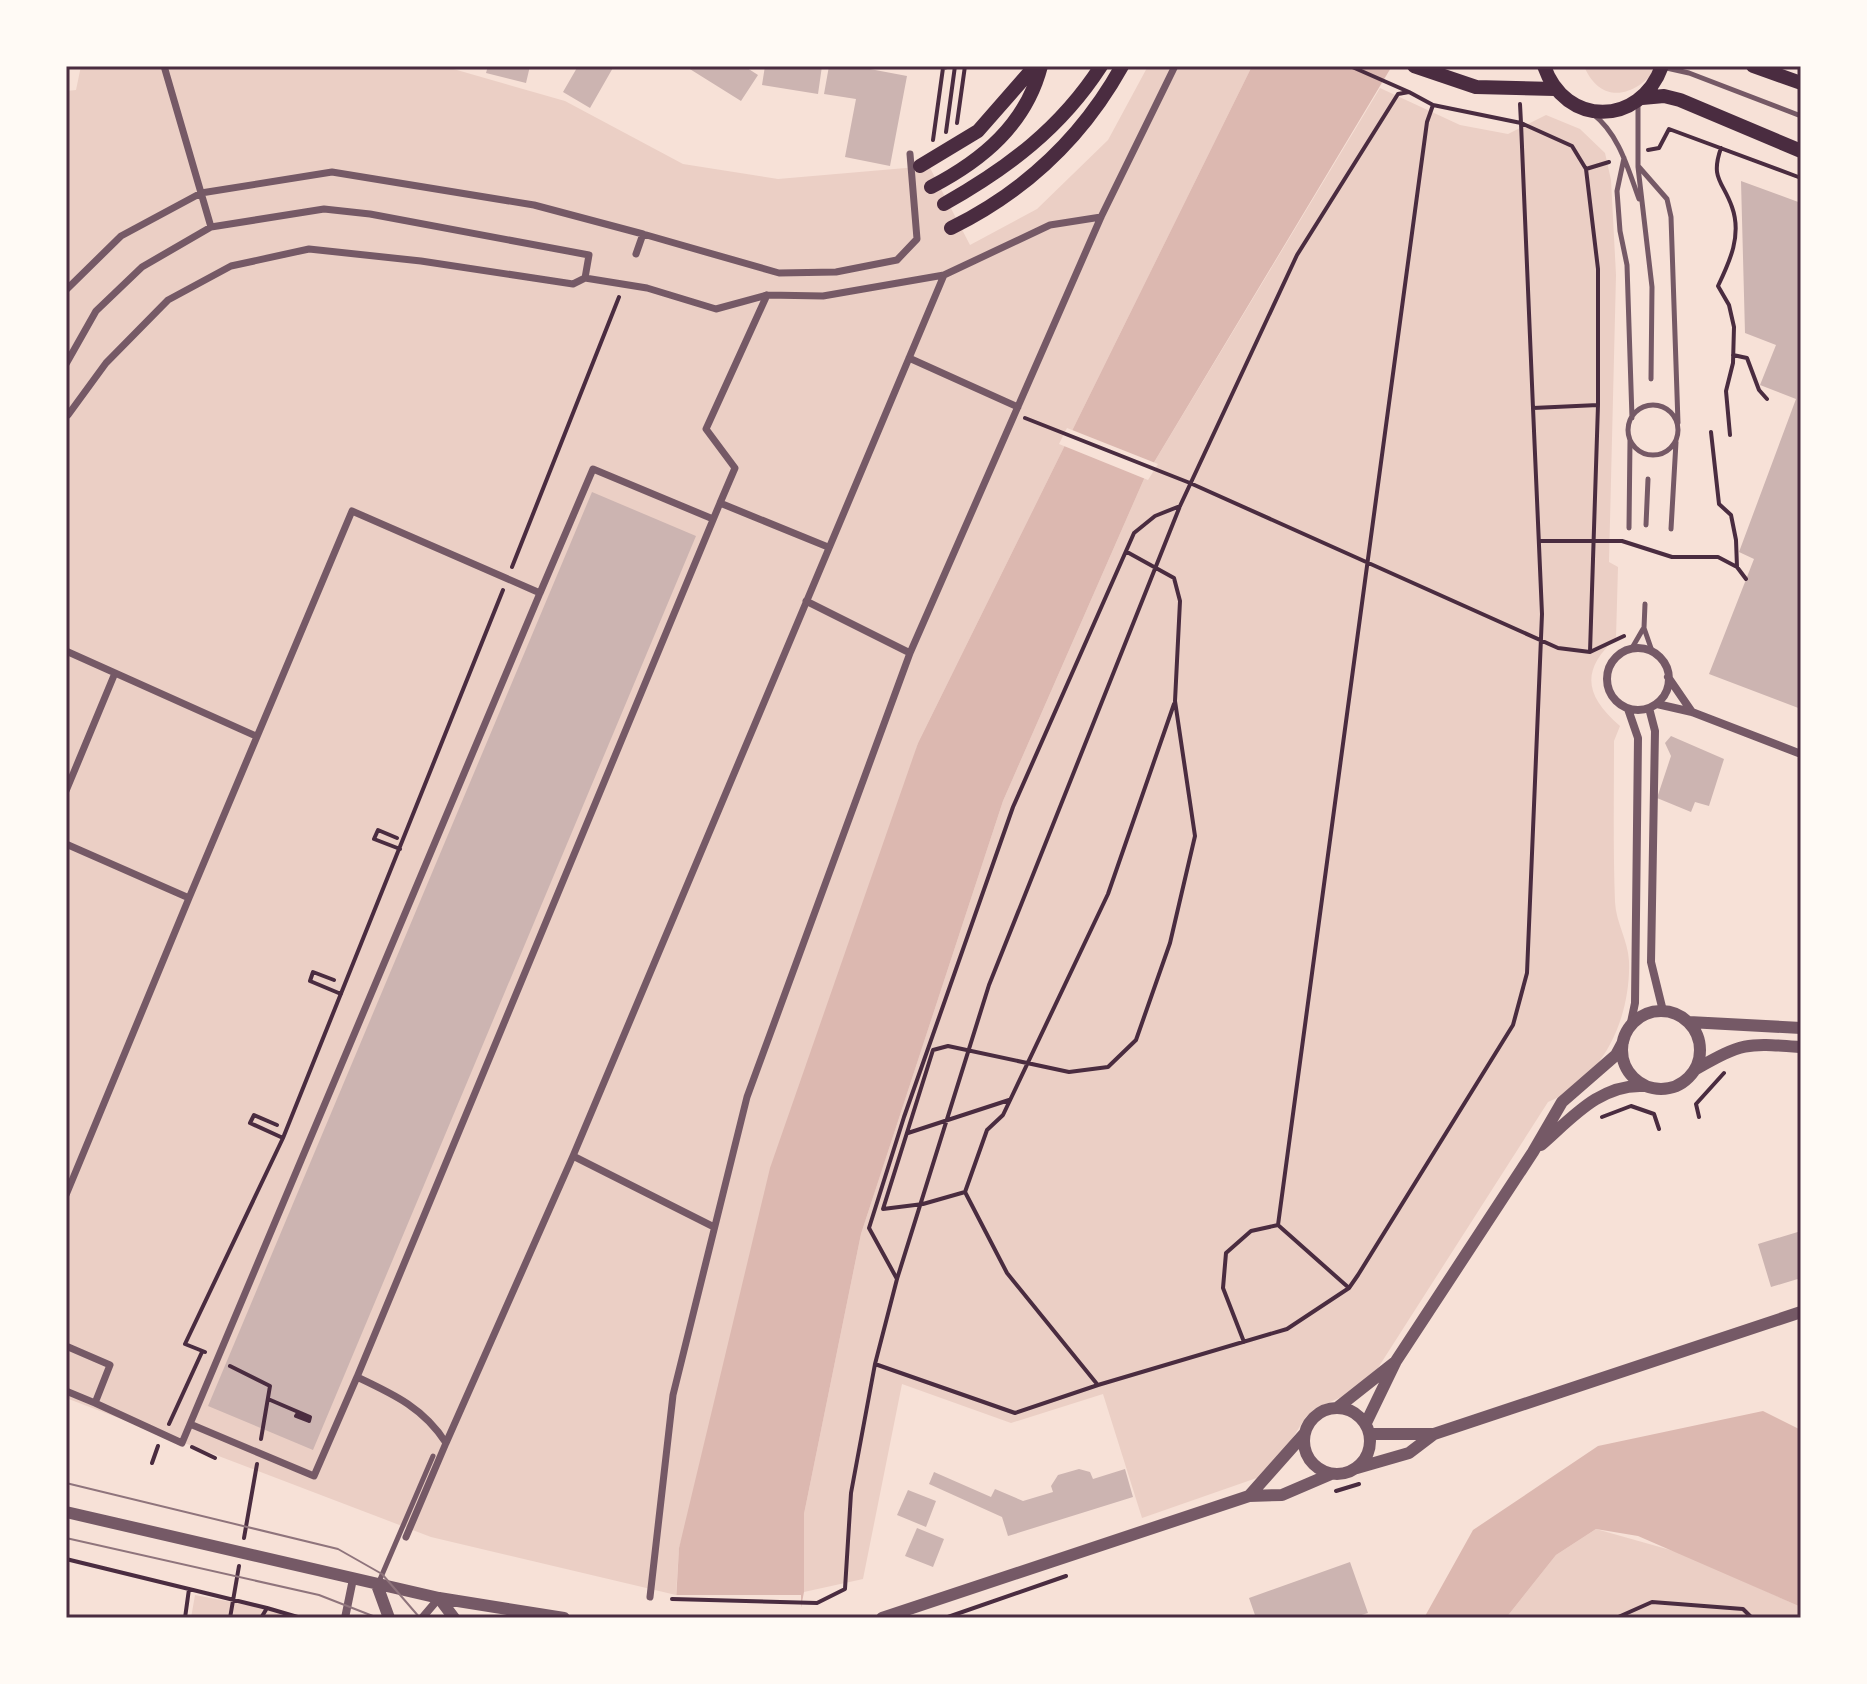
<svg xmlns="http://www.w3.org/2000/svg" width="1867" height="1684" font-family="Manrope,sans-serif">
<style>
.green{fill:#ebcfc5}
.water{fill:#dcb8b0}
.pier{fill:#f7e1d7}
.building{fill:#ccb4b1}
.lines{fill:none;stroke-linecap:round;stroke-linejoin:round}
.path{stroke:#4a2c40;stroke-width:4}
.service{stroke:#755966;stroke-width:5}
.pedestrian{stroke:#755966;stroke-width:7}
.minor{stroke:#755966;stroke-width:8}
.tertiary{stroke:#755966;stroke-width:12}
.secondary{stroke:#4a2c40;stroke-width:14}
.tram{stroke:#8f747c;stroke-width:2}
.neatline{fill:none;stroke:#4a2c40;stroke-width:3}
</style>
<rect width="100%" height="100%" fill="#f7e1d7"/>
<!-- green -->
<path class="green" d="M81 66H443L565 101 683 164 778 179 929 166 970 245 1037 209 1108 140 1148 66H1252L918 743 679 1548 676 1595 431 1537 66 1398V91L76 90Z
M1584 66H1658C1638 96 1601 107 1584 66Z
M1380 88 1460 125 1508 134 1546 115 1580 129 1605 153 1611 180 1616 275 1609 562 1618 567 1616 638C1581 670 1584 695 1620 726L1614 741C1614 795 1613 849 1615 902 1616 923 1628 940 1629 961 1631 1018 1603 1080 1548 1102L1376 1371 1351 1393 1316 1408 1305 1418 1271 1473 1142 1518 1103 1394 1011 1423 902 1384 863 1579 804 1592V1514L861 1234 1003 801 1144 479Z
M1596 1529 1681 1553 1801 1607V1618H1506L1556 1555Z
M195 1595 278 1611 283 1618H191Z"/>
<!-- water -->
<path class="water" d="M1252 66H1392L1144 479 1003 801 861 1234 804 1514V1592L799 1618H675L679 1548 770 1168 918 743Z
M1763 1411 1801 1430V1607L1638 1536 1596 1529 1556 1555 1506 1618H1424L1473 1530 1598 1446Z"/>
<!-- pier -->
<path class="pier" d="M1067 428 1158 464 1148 480 1059 444Z
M672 1595H801V1618H671Z"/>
<!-- building -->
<path class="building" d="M488 66H530L526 83 486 73Z
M578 66H614L590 108 563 92Z
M685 66H744L758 75 741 101Z
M765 66H822L818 94 762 85Z
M829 66H854L907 76 890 166 845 157 856 99 824 94Z
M1741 181 1801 203V709L1709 674 1754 559 1739 552 1796 399 1760 385 1776 345 1745 333Z
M592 492 696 536 313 1450 208 1406Z
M1671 736 1724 759 1709 806 1695 802 1691 812 1657 798 1671 756 1665 743Z
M1801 1231V1278L1771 1287 1758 1244Z
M1079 1469 1090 1472 1093 1479 1125 1469 1133 1497 1008 1536 1002 1517 929 1484 934 1472 991 1497 995 1489 1023 1501 1053 1492 1051 1486 1058 1475Z
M908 1490 936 1501 926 1527 897 1515Z
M917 1528 944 1539 933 1567 905 1556Z
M1350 1562 1368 1613 1352 1618H1256L1249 1598Z"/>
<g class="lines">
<!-- path -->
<path class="path" d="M1350 66 1409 92
M1520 104 1521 123 1572 146 1586 169
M1433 105 1521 123 1533 408
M957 123 965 66
M946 132 955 66
M933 140 943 68 951 66
M1721 148C1710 179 1723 181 1732 207 1742 235 1730 261 1718 286L1729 305 1734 327 1733 363 1726 391 1730 435
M1648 150 1659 148 1669 129 1801 178
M1733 355 1747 358 1759 390 1767 399
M1025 418 1190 483 1558 648 1590 652 1624 636
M1711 432 1719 504 1731 515 1736 540 1737 567
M1539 541H1622L1672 557H1718L1737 567 1746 579
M512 567 619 297
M1590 652 1598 405
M397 838 378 830 374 839 400 849
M334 980 313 972 310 981 341 994
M1602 1117 1631 1106 1654 1114 1659 1129
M1699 1117 1696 1104 1724 1073
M277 1125 254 1115 250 1123 283 1138
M908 1133 1009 1100
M965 1192 987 1130 1003 1115 1108 894 1174 704
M897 1279 869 1228 904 1117 1013 807 1134 533 1155 516 1180 506
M1349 1288 1278 1225 1427 122 1433 105 1409 92 1398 94 1297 255 1180 506 989 985 897 1279 875 1364 1015 1413 1098 1385 1287 1329 1349 1288 1358 1275 1513 1025 1527 973 1542 614 1533 408 1598 405V269L1586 169 1609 162
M1244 1342 1223 1288 1226 1253 1251 1231 1278 1225
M205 1352 185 1344 283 1138 503 590
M230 1366 270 1386 261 1439
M1097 1384 1007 1273 965 1192 923 1204 883 1209 933 1050 948 1046 1069 1072 1108 1067 1136 1040 1170 943 1195 836 1175 701 1180 601 1174 578 1127 552
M268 1399 310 1417 309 1421 296 1416 298 1413 307 1417
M169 1424 202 1352
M192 1447 215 1458
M152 1463 158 1446
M1336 1491 1359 1484
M244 1538 257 1464
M66 1559 189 1589 185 1618
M189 1589 267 1608 261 1618
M672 1599 817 1603 845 1589 851 1493 875 1364
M267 1608 301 1618
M230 1618 239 1566
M945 1618 1066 1576
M1616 1618 1652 1602 1743 1609 1752 1618"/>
<!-- service -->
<path class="service" d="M1662 67 1689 73 1801 116
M1638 105V167L1652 287 1651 379
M1593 114C1619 134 1628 169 1639 199
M1624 158 1617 191 1620 231 1627 265 1632 418
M1639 167 1667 199 1671 217 1678 423
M1628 430a25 25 0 1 1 50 0a25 25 0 1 1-50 0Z
M1646 525 1648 479
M1629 528 1630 440
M1671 529 1676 442
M1645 604 1644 628 1652 651
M1632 648 1643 629
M378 1584 433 1456"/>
<!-- pedestrian -->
<path class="pedestrian" d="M164 66 211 227
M636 254 643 234 779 273 836 272 897 260 917 239 910 154
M944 275 1050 225 1101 217
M66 290 121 236 201 193 332 172 534 205 643 234
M909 358 1018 407
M66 364 96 311 142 267 211 227 324 209 370 214 589 255 585 278 647 288 716 309 767 295 823 296 944 275 573 1156 446 1443
M68 415 106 363 168 300 231 266 309 249 421 261 573 284 585 278
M720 503 735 468 706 429 767 295
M806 601 910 653
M66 651 256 736
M66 791 115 673
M66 844 189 898 66 1195
M189 898 352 511 540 593 593 469 713 519
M573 1156 714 1227
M66 1346 110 1365 95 1403 182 1443 540 593
M66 1391 95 1403
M190 1424 314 1476 357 1377
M406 1537 446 1443C424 1408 393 1394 357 1377L720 503 828 547
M650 1597 673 1395 747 1097 910 653 1101 217 1175 66"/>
<!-- minor -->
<path class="minor" d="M1607 679a31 31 0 1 1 62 0a31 31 0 1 1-62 0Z
M1668 677 1692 712
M1657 704 1692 712 1801 754
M1649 708 1655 731 1651 962 1663 1011
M1628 709 1638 738 1635 1003 1630 1027
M345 1618 353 1579
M422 1618 439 1598"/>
<!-- tertiary -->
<path class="tertiary" d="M1622 1050a39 39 0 1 1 78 0a39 39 0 1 1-78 0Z
M1689 1022 1801 1028
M1696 1069C1744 1042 1746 1043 1801 1047
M1541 1145C1571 1119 1600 1084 1643 1086
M1304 1441a33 33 0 1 1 66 0a33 33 0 1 1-66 0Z
M1337 1408 1394 1363
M1366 1423 1396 1361 1533 1152 1562 1102 1616 1055 1623 1042
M1370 1434H1434
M1357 1468 1409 1453 1434 1434 1801 1312
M1249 1496 1305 1433
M66 1512 439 1598 564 1618
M377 1585 389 1618
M439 1598 454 1618
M882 1618 1249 1496 1282 1495 1331 1474"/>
<!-- secondary -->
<path class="secondary" d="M1414 66 1476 87 1555 89
M1544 66C1565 127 1640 127 1662 66
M1753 66 1801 83
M1642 98 1664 96 1680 100 1801 151
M920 166 978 131 1035 66
M931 187C983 160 1026 124 1041 66
M944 204C1008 168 1061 128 1101 66
M951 228C1024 192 1082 138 1122 66"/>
<!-- tram -->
<path class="tram" d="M66 1483 338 1549 382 1574 420 1618
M66 1538 319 1595 378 1618"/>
</g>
<!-- border -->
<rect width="1867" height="1684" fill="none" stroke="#fffaf5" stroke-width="136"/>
<rect x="68" y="68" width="1731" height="1548" class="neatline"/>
</svg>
